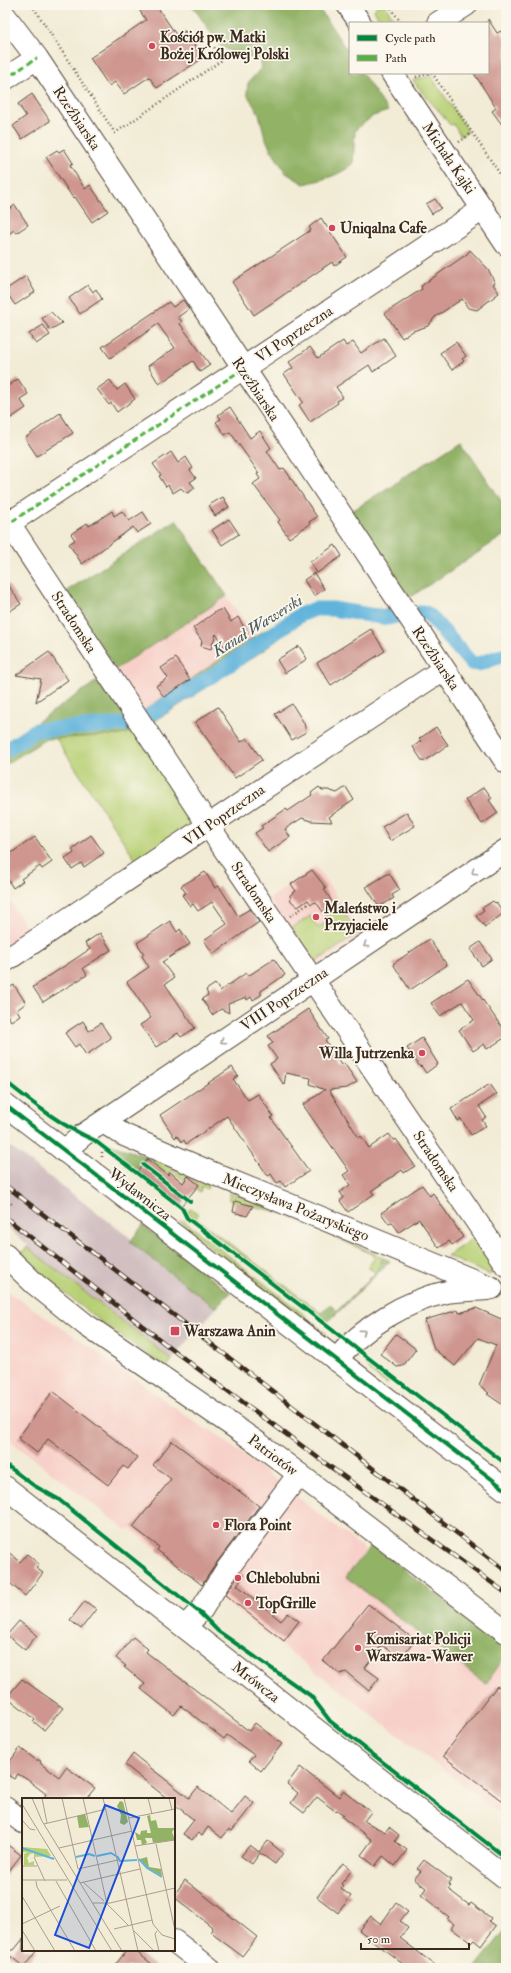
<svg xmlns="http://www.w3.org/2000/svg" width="511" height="1973" font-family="'IM FELL Double Pica',serif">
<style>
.built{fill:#f7d1c9}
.industrial{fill:#d2bfc1}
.green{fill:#b8d074;stroke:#7a7d49}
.forest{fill:#92b266;stroke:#666e42}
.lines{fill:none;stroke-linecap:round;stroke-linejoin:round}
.canal{stroke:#60b4dc;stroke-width:15}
.building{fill:#ce968e}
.minor-casing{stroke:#56473a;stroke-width:24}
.major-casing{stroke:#56473a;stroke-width:24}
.path{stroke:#56473a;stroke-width:2.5;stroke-dasharray:1 3;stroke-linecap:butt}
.minor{stroke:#fff;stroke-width:22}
.major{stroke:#fff;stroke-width:22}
.rail-casing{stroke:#3b2a1e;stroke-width:4.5}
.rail{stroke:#fbf7ec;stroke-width:3;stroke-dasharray:9;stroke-linecap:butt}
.quiet{stroke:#57b245;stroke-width:3;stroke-dasharray:6 3;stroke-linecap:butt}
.cycleway-casing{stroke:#fbf7ec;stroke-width:6}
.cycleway{stroke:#00873e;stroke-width:4}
.oneway{stroke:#a79f9a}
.poi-dot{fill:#d1495b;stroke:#fbf7ec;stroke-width:1.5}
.labels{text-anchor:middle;stroke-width:3.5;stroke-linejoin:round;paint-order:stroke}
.poi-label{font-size:15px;font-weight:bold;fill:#3b2a1e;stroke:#fbf7ec;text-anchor:start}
.street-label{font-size:15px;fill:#3b2a1e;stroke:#fbf7ec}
.water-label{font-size:16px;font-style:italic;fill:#485a60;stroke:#fbf7ec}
.inset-river{fill:none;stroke:#60b4dc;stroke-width:2}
.inset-road{fill:none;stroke:#a99e8c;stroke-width:1}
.view{fill:#1d4ed8;fill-opacity:0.15;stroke:#1d4ed8;stroke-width:2}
.inset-edge{fill:none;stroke:#3b2a1e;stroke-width:2}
</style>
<rect width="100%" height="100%" fill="#fbf7ec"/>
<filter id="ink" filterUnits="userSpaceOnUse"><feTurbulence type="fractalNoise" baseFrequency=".025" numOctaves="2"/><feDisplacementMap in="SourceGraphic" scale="8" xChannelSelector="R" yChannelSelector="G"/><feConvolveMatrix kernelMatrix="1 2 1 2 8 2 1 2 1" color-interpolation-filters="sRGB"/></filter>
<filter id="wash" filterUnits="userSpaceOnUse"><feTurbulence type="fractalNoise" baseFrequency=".012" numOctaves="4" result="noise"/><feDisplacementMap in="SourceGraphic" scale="16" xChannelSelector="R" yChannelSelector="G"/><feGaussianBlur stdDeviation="0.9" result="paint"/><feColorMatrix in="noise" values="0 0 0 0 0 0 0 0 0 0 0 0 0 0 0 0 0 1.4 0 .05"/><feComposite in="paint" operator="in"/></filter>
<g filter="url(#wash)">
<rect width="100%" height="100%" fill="#f2ecd6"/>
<!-- built -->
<path class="built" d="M227 596 254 637 143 711 116 669Z
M316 866 363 936 314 966 269 899Z
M5 894 31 934 5 951Z
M5 1290 83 1342 205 1429 211 1430 367 1551 347 1577 486 1683 506 1655V1818L130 1529 128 1531 5 1437Z"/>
<!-- industrial -->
<path class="industrial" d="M5 1143 129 1237 132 1240 130 1242 216 1308 172 1360 93 1300 27 1247 28 1245 5 1226Z"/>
<!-- green -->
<path class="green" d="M377 5H385L396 23 382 22 374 11Z
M431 76 468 131 461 136 453 124 450 125C439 109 424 97 413 80Z
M138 730 194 820 190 828 137 862 55 737 120 735Z
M339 905 358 934 315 962 292 928 310 916 318 928 329 920 325 915Z
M148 1157 209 1183 207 1189 202 1186 200 1192 196 1189 199 1185 188 1176 185 1181 171 1170 168 1175 147 1159Z
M229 1193 266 1204 383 1258 375 1273 368 1266 375 1258 370 1253 285 1214 229 1200Z
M192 1209 198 1214 196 1218 321 1313 319 1315 191 1217 187 1211Z
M179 1221H184L307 1317 327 1334 321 1332 188 1230Z
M474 1237 496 1269 490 1275 447 1256Z
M27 1247 172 1360 166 1368 100 1321 19 1257Z
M365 1363 389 1381 387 1384C379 1378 370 1373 365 1363Z"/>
<!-- forest -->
<path class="forest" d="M192 5H317L350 55V73H362L388 111 373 116 355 130 353 164C339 176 321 180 304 184L286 173 271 150 265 137 259 114 247 94 248 83 262 67 260 59 242 57 220 46Z
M461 440 506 508V534L409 598 349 513Z
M176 520 227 596 116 669 65 592Z
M315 605 392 610 399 620H367L331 614 317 615 301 622 264 650 152 723 143 711 254 637 296 612Z
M103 677 138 730 120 735 46 739 5 765V744Z
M109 1144 148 1157 137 1170 107 1146Z
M143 1225 230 1293 216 1308 130 1242Z
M383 1258 390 1261 328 1322 319 1315 330 1304 337 1311 375 1273Z
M372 1545 506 1648V1655L486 1684 346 1577Z
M506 1929V1968H475Z"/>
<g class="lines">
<!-- canal -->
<path class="canal" d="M419 613H426L431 617 471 663 479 664 506 654
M148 716 232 663 300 615 315 609H333L388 618 397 616
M5 751 36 730 130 724"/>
</g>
<g id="blocks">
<!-- building -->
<path class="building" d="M136 5H156L177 36 185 31 203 58 157 88 149 77 124 94 115 82 109 86 90 58 146 20Z
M488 19 497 33 501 31 506 40V130L492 111 496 108 474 73H488Z
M32 94 50 121 22 139 13 126 26 116 18 104Z
M64 149 73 163 70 165 85 189 90 185 108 211 92 222 75 197 73 198 46 157 57 150 59 152Z
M435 199 441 208 432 214 426 204Z
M15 205 28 225 16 233 14 230 5 237V212Z
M321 218 347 257 334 266 332 262 254 315 232 282 311 230 309 227Z
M470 250 488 269 495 283 493 284 499 293 477 310 468 308 462 299 435 317 428 326 413 331 402 338 385 313 422 289 421 286 467 254Z
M26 276 35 292 15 305 5 290Z
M88 285 93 292 96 289 102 299 80 314 69 298Z
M183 300 189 309 178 317 182 322 180 324 210 365 200 372 193 361 159 384 148 366 175 348 158 324 110 358 102 347 169 302 173 307Z
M51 312 62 323 50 330 42 318Z
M43 325 50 335 36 344 29 334Z
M384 338 396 356 373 372 369 365 336 387 343 397 337 401 338 403 310 422 299 405 303 402 284 374 293 368 289 362 310 347 318 358 343 341 346 346 353 342 361 353Z
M456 342 466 356 462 359 464 361 452 370 440 353Z
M18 379 28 394 20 399 26 408 5 422V388Z
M110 380 117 390 125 384 135 399 117 412 111 403 109 405 97 389Z
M230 407 250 438 260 431 271 448 267 451 280 470 284 468 317 517 309 522 310 524 289 538 278 522 280 520 253 484 260 479 257 474 259 473 230 432 225 435 216 422 221 419 218 415Z
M60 413 73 433 37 456 25 438Z
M171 452 178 463 186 457 193 468 190 470 196 478 190 482 195 488 188 493 184 491 181 488 173 493 168 485 166 487 159 476 161 475 153 464Z
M223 497 229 507 215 516 209 505Z
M112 511 114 516 122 511 129 521 143 512 151 524 137 533 133 527 82 564 69 544 75 540 71 534 87 523 89 526Z
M229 519 239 534 222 545 212 530Z
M335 545 342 556 317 573 310 562Z
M314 573 324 589 314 596 304 580Z
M5 580 21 604 5 614Z
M223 609 231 622 238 617 248 634 226 649 216 634 211 649 201 646 202 641 193 628 217 611Z
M371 629 385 651 331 685 317 663Z
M299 646 307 659 285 673 277 660Z
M49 652 68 680 36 702 41 679 16 675Z
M176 658 190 680 164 697 156 686 168 678 161 668Z
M292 704 304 723 306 732 292 740 275 714Z
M218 707 241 742 247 738 262 760 235 778 195 722Z
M436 727 448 745 423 762 413 747 421 741 419 739Z
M319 787 322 790H328L337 793 346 787 354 800 329 817 332 822 311 821 302 818 285 829 290 837 268 852 255 833 263 828 261 826 286 809 288 811 312 795 311 793Z
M484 787 492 798 489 800 498 813 482 824 465 800Z
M407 812 415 826 390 841 382 827Z
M91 835 104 853 84 867 81 863 72 869 65 859 74 853 72 849Z
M35 837 52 862 42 869 40 866 21 879 23 881 13 888 5 875V857Z
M312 870 326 888 324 889 333 903 328 911 323 912 316 902 311 904 308 900 298 907 291 901 290 895 296 891 291 884Z
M205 872 215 888 219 886 238 916 250 909 259 922 213 954 204 940 227 924 212 902 198 911 193 904 190 906 182 895 186 893 181 886Z
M389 873 400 890 392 895 394 898 379 907 366 887Z
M493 901 495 903 496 902 504 913 485 927 476 916 484 910 482 908Z
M170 921 177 932 180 929 190 944 162 962 174 978 165 984 195 1028 181 1037 178 1033 156 1047 140 1025 151 1018 127 982 149 967 142 956 144 954 137 943Z
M100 933 111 950 83 968 87 975 43 1002 33 987 90 949 85 943Z
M429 939 447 965 410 990 393 964Z
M480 942 492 959 482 966 470 949Z
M274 959 285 975 261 991V995L253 1000 251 997 247 1000 246 997 228 1004 229 1013 221 1009 212 1015 202 999 208 995 206 990 215 984 220 991 246 973 248 976Z
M468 979 506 1033V1037L487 1049 484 1044 473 1051 459 1030 474 1020 462 1002 440 1016 431 1003Z
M14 985 26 1003 17 1010 20 1015 11 1021 8 1016 5 1018V990Z
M308 1009 328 1039 325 1040 341 1065 344 1063 357 1082 347 1088 329 1090 359 1138 361 1136 369 1148 389 1134 394 1141 396 1139 415 1166 404 1173 402 1170 371 1191 374 1194 348 1212 340 1201 344 1198 340 1192 350 1185 343 1175 349 1171 303 1105 325 1090 310 1084 311 1078 286 1073 284 1085 270 1064 277 1059 268 1046 273 1043 268 1036Z
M83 1021 89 1031 101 1023 111 1038 86 1055 79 1044 75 1047 65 1033Z
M422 1038 438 1064 426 1073 421 1066 420 1067 407 1048Z
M232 1067 238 1076 233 1079 248 1100 258 1094 273 1116 271 1118 309 1171 285 1187 281 1181 277 1183 271 1174 268 1176 227 1116 186 1144 184 1140 182 1142 177 1136 175 1138 160 1115Z
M490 1084 497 1094 479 1106 486 1117 482 1120 486 1126 471 1135 461 1119 458 1121 451 1109Z
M147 1159 168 1175 170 1172 183 1183 188 1176 199 1185 182 1205 138 1170Z
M422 1185 430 1196 433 1193 463 1237 452 1245 449 1241 439 1248 419 1219 399 1232 392 1222 389 1224 381 1213Z
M235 1201 253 1206 247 1216 233 1212Z
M476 1308 506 1321V1407L487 1394 489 1393 479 1385 496 1345 478 1338 455 1366 434 1349 425 1320 458 1310 459 1313Z
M396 1334 416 1349 403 1366 397 1367 380 1354Z
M53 1391 137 1457 128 1469 123 1466 108 1485 48 1439 37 1453 18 1438Z
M172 1441 259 1506 215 1565 202 1585 157 1550 159 1547 133 1527 171 1479 153 1465Z
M5 1549 20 1562 27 1554 39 1564 36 1568 43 1573 25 1596 5 1579Z
M240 1573 244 1576 237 1585 281 1621 288 1613 299 1621 284 1641 225 1595Z
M85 1601 96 1609 81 1629 70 1620Z
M368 1604 415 1640 401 1659 382 1645 365 1668 379 1678 369 1691 346 1672 340 1674 323 1661Z
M19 1621 37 1635 25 1650 7 1635Z
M133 1637 148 1649 146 1652 249 1731 255 1723 282 1744 261 1771 249 1761 254 1755 227 1735 224 1739 181 1706 174 1715 141 1689 145 1684 124 1667 126 1666 116 1658Z
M22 1679 63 1708 44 1730 33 1721 35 1719 7 1697Z
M497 1686 506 1692V1804L443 1756Z
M20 1748 36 1760H40L41 1764 59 1777 66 1767 95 1788 86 1799H43L46 1794 28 1780 18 1774 14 1779 5 1773V1768Z
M133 1754 189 1798 198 1787 231 1814 245 1796 254 1803 232 1831 229 1829 222 1838 208 1827 202 1836 198 1833 192 1840 183 1834 194 1820 174 1804V1799H168L125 1765Z
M300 1767 339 1797 343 1791 371 1812 364 1821 385 1832 389 1827 399 1835 395 1841 407 1850 395 1866 383 1856 375 1866 361 1855 372 1840 342 1817 344 1815 337 1810 335 1811 317 1797 304 1813 291 1803 298 1793 287 1784Z
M268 1841 283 1853 275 1864 260 1853 252 1864 241 1856 250 1845 259 1852Z
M5 1843 21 1855 5 1876Z
M424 1860 451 1880 449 1884 451 1886 448 1889 469 1905 471 1903 491 1918 489 1921 496 1926 481 1946 474 1940 471 1943 451 1928 454 1924 447 1919 449 1917 421 1895 426 1888 414 1879 421 1871 417 1869Z
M343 1863 352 1870 341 1884 343 1886 341 1889 351 1896 338 1913 317 1897Z
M185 1880 257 1937 242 1956 215 1936 211 1932 213 1930 211 1926 174 1897V1895Z
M396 1903 408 1912 400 1921 408 1928 400 1938 439 1968H408L359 1930 371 1916 381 1924Z
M23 1939V1950H37L24 1967 5 1952V1950H14Z
M127 1950H134L157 1968H113Z"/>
</g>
</g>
<g filter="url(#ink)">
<use href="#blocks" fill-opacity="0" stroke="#56473a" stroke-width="1"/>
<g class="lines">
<defs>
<path id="minor" d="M348 5 360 23
M5 16 37 58 506 762
M438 23 466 5
M392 73 506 244
M5 79 37 58
M5 517 208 825 506 1265
M5 526 483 209
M5 961C152 864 297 765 444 669
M103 1122 124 1135 224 1178 492 1288
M64 1151 83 1135 506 850
M336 1360C363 1327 405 1301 447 1292 460 1290 474 1290 487 1289
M5 1487 506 1878
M185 1627 202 1609 225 1572 299 1474
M5 1808 23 1822
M174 1941 209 1968"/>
<path id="major" d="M5 1105 506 1490
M5 1255 35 1284 86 1325 258 1443 506 1632"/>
</defs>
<!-- minor casing -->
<use href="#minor" class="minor-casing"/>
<!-- major casing -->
<use href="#major" class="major-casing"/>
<!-- path -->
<path class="path" d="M32 5 115 133 222 60 214 47
M389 5 401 23
M432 73 506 183
M416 77 431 73
M459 142 472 133
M290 916 310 903
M102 1157V1146
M5 1198 14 1206"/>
<!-- minor -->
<use href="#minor" class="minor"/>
<!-- major -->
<use href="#major" class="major"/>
<defs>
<path id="rail" d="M5 1185 506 1571
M5 1217 178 1354 325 1463 506 1593"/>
</defs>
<!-- rail casing -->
<use href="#rail" class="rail-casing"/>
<!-- rail -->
<use href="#rail" class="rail"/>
<!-- quiet -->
<path class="quiet" d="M5 79 37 58
M5 526 243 369"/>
<defs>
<path id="cycleway" d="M5 1081C31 1102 63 1127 94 1140L182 1208 187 1218 506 1464
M5 1105 506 1490
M143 1165 190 1201
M5 1464 33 1485 58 1499 199 1612 218 1631 311 1696 330 1721 506 1858"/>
</defs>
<!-- cycleway casing -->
<use href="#cycleway" class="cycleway-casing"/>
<!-- cycleway -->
<use href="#cycleway" class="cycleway"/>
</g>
<!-- one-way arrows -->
<defs><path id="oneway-chevron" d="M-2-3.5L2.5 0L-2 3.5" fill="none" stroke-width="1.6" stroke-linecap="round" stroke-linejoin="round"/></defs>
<g class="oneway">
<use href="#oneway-chevron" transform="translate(474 872) rotate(146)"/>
<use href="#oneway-chevron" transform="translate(366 945) rotate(146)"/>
<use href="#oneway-chevron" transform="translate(223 1041) rotate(146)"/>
<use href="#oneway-chevron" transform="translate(363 1332) rotate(-36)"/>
</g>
</g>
<!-- markers -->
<g class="poi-dot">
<circle cx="152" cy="46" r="4"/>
<circle cx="332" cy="228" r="4"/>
<circle cx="316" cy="917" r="4"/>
<circle cx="422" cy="1053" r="4"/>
<rect x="170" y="1326" width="10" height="10" rx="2"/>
<circle cx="216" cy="1525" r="4"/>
<circle cx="238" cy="1578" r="4"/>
<circle cx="248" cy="1603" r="4"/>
<circle cx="358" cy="1648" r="4"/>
</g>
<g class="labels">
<!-- poi labels -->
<g class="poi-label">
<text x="160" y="42">Kościół pw. Matki<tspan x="160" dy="17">Bożej Królowej Polski</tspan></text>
<text x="340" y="233">Uniqalna Cafe</text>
<text x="324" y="913">Maleństwo i<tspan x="324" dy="17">Przyjaciele</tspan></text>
<text x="414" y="1058" text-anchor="end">Willa Jutrzenka</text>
<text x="184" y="1336">Warszawa Anin</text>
<text x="224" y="1530">Flora Point</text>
<text x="246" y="1583">Chlebolubni</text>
<text x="256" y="1608">TopGrille</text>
<text x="366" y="1644">Komisariat Policji<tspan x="366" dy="17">Warszawa-Wawer</tspan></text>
</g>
<!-- street labels -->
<g class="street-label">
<text transform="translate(77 118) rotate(56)" y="5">Rzeźbiarska</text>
<text transform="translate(449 158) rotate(56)" y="5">Michała Kajki</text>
<text transform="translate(294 334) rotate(-34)" y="5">VI Poprzeczna</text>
<text transform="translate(256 389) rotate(56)" y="5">Rzeźbiarska</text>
<text transform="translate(74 622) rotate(57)" y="5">Stradomska</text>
<text transform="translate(436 658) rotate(56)" y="5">Rzeźbiarska</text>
<text transform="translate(224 815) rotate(-35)" y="5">VII Poprzeczna</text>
<text transform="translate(254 892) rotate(56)" y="5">Stradomska</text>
<text transform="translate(284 999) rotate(-34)" y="5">VIII Poprzeczna</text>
<text transform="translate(436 1161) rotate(56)" y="5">Stradomska</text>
<text transform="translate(140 1194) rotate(38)" y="5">Wydawnicza</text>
<text transform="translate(296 1207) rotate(22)" y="5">Mieczysława Pożaryskiego</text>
<text transform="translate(273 1455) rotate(37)" y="5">Patriotów</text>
<text transform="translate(256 1682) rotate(38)" y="5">Mrówcza</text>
</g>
<!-- water labels -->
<g class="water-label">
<text transform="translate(257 625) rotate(-32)" y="6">Kanał Wawerski</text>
</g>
</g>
<!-- overview -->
<g transform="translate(22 1798)">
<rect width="153" height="153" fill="#f2ecd6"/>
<path d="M0 49 25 51 29 58 12 59V55L8 56 5 60 7 65 12 63V67H2V56L5 54H0Z" fill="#b8d074"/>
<path d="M98 3 101 4 106 24 102 27 98 25 99 17 95 8ZM63 16 67 29 57 30 55 18ZM128 17 129 23 134 22 136 30H153L150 34 153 42 131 45 130 40H123L125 45 120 47 119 42H115L113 34 118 37 119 33 125 32V35H129L125 18ZM125 59 127 69 139 71 140 78 126 70 118 61Z" fill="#92b266"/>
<path class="inset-river" d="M0 50 32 61M75 58 89 55 94 58M95 58 98 63 115 62M54 59 67 56 73 58M117 61 125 70 140 79"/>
<path class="inset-road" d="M10 0 20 23 100 153M20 0 25 25M40 0 56 71 96 62M61 0 85 106 106 127M81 0 116 153M102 0 131 126 140 137 153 141M126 0 130 16M147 0 150 12M0 6 90 153M64 16 84 11M107 20 153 11M0 22 8 31 13 32M22 26 64 16M134 46 153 132M113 48 153 42M37 50 110 33M12 59 23 83M0 68H15M0 82H45M14 83 15 89 53 153M34 83 74 153M61 84 82 103M58 85 118 71M0 98 33 153M71 105H88L153 90M0 126 38 108M92 131 130 122M0 132 13 153M112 133 132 153M135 133 133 136 137 153"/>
<path class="view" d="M83 7 117 20 67 150 33 137Z"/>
<rect width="153" height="153" class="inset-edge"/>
</g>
<!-- margin -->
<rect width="511" height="1973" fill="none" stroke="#fbf7ec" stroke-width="20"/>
<!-- legend -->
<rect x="349" y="22" width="140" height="52" fill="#fbf7ec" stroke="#aea59a"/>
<rect x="357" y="35" width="20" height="6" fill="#00873e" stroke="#aea59a"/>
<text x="385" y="42" font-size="12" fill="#3b2a1e">Cycle path</text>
<rect x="357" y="55" width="20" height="6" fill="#57b245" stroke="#aea59a"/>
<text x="385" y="62" font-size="12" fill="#3b2a1e">Path</text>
<!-- scale -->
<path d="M361 1943v6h108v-6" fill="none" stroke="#3b2a1e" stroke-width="2"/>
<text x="367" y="1943" font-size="12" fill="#3b2a1e" stroke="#fbf7ec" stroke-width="3" paint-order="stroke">50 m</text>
</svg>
